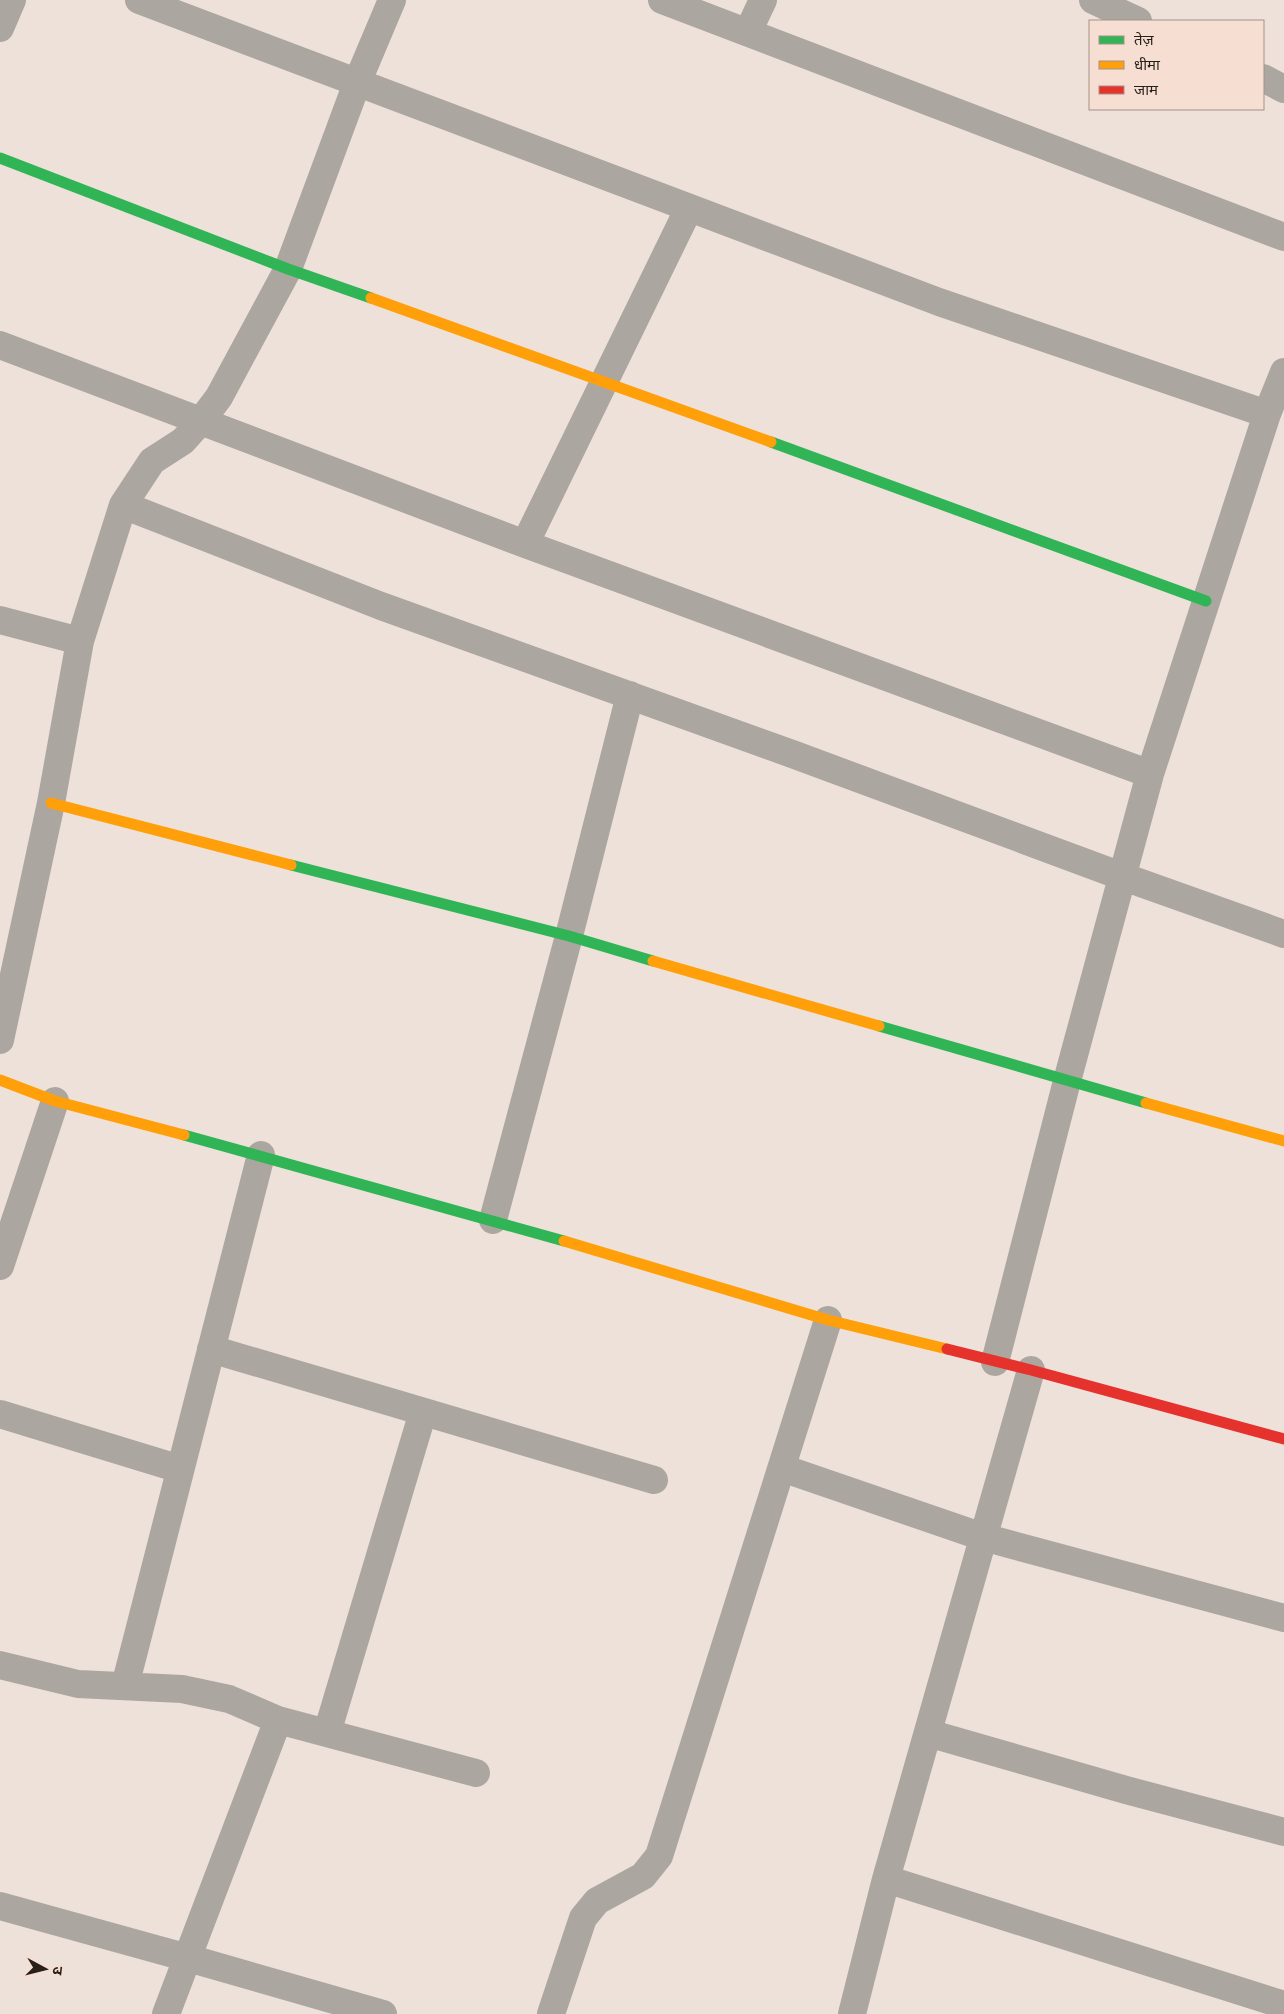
<svg xmlns="http://www.w3.org/2000/svg" width="1284" height="2014" font-family="'Space Grotesk','Noto Sans Devanagari',sans-serif">
<style>
.lines{fill:none;stroke-linecap:round;stroke-linejoin:round}
.street{stroke:#aca6a0;stroke-width:28}
.fast{stroke:#30b455;stroke-width:11}
.slow{stroke:#ff9f0a;stroke-width:11}
.jam{stroke:#e5322d;stroke-width:11}
</style>
<rect width="100%" height="100%" fill="#eee1da"/>
<g class="lines">
<!-- street -->
<path class="street" d="M139 0 939 302 1267 414
M662 0 1284 237
M1093 0 1138 21
M0 28 12 0
M748 32 763 0
M1263 78 1284 89
M0 345 525 544 1150 774
M123 505 381 606 795 755 1124 877 1284 934
M525 544 689 208
M0 620 80 641
M0 1040 51 803 80 641 123 505 152 461 183 441 201 421 219 397 288 269 357 83 392 0
M493 1220 569 936 630 695
M0 1266 55 1101
M211 1349 654 1480
M995 1362 1067 1081 1150 774 1267 414 1284 372
M0 1414 180 1469
M782 1468 983 1537 1284 1618
M0 1665 78 1684 182 1689 229 1699 278 1720 476 1773
M125 1686 261 1155
M327 1733 423 1412
M928 1733 1126 1790 1284 1832
M886 1879 1284 2005
M0 1906 188 1958 383 2014
M166 2014 278 1720
M551 2014 583 1918 597 1901 643 1876 659 1856 828 1320
M852 2014 886 1879 1031 1370"/>
<!-- fast -->
<path class="fast" d="M0 158 288 269 371 298
M771 442 1206 601
M291 865 569 936 653 961
M879 1026 1146 1103
M184 1135 564 1241"/>
<!-- slow -->
<path class="slow" d="M371 298 771 442
M51 803 291 865
M653 961 879 1026
M0 1080 55 1101 184 1135
M1146 1103 1284 1141
M564 1241 828 1320 947 1349"/>
<!-- jam -->
<path class="jam" d="M947 1349 1031 1370 1284 1439"/>
</g>
<!-- legend -->
<rect x="1089" y="20" width="175" height="90" fill="#f6dfd2" stroke="#a39288"/>
<rect x="1099" y="36" width="25" height="8" fill="#30b455" stroke="#a39288"/>
<text x="1134" y="45" font-size="15" fill="#271f1a">तेज़</text>
<rect x="1099" y="61" width="25" height="8" fill="#ff9f0a" stroke="#a39288"/>
<text x="1134" y="70" font-size="15" fill="#271f1a">धीमा</text>
<rect x="1099" y="86" width="25" height="8" fill="#e5322d" stroke="#a39288"/>
<text x="1134" y="95" font-size="15" fill="#271f1a">जाम</text>
<!-- north arrow -->
<g transform="translate(45 1969) rotate(97)" stroke="#f6dfd2" stroke-width="4" paint-order="stroke">
<path d="M0-4L9 19L0 12L-9 19Z" fill="#271f1a"/>
<text y="-8" font-size="14" font-weight="bold" text-anchor="middle" fill="#271f1a">उ</text>
</g>
</svg>
